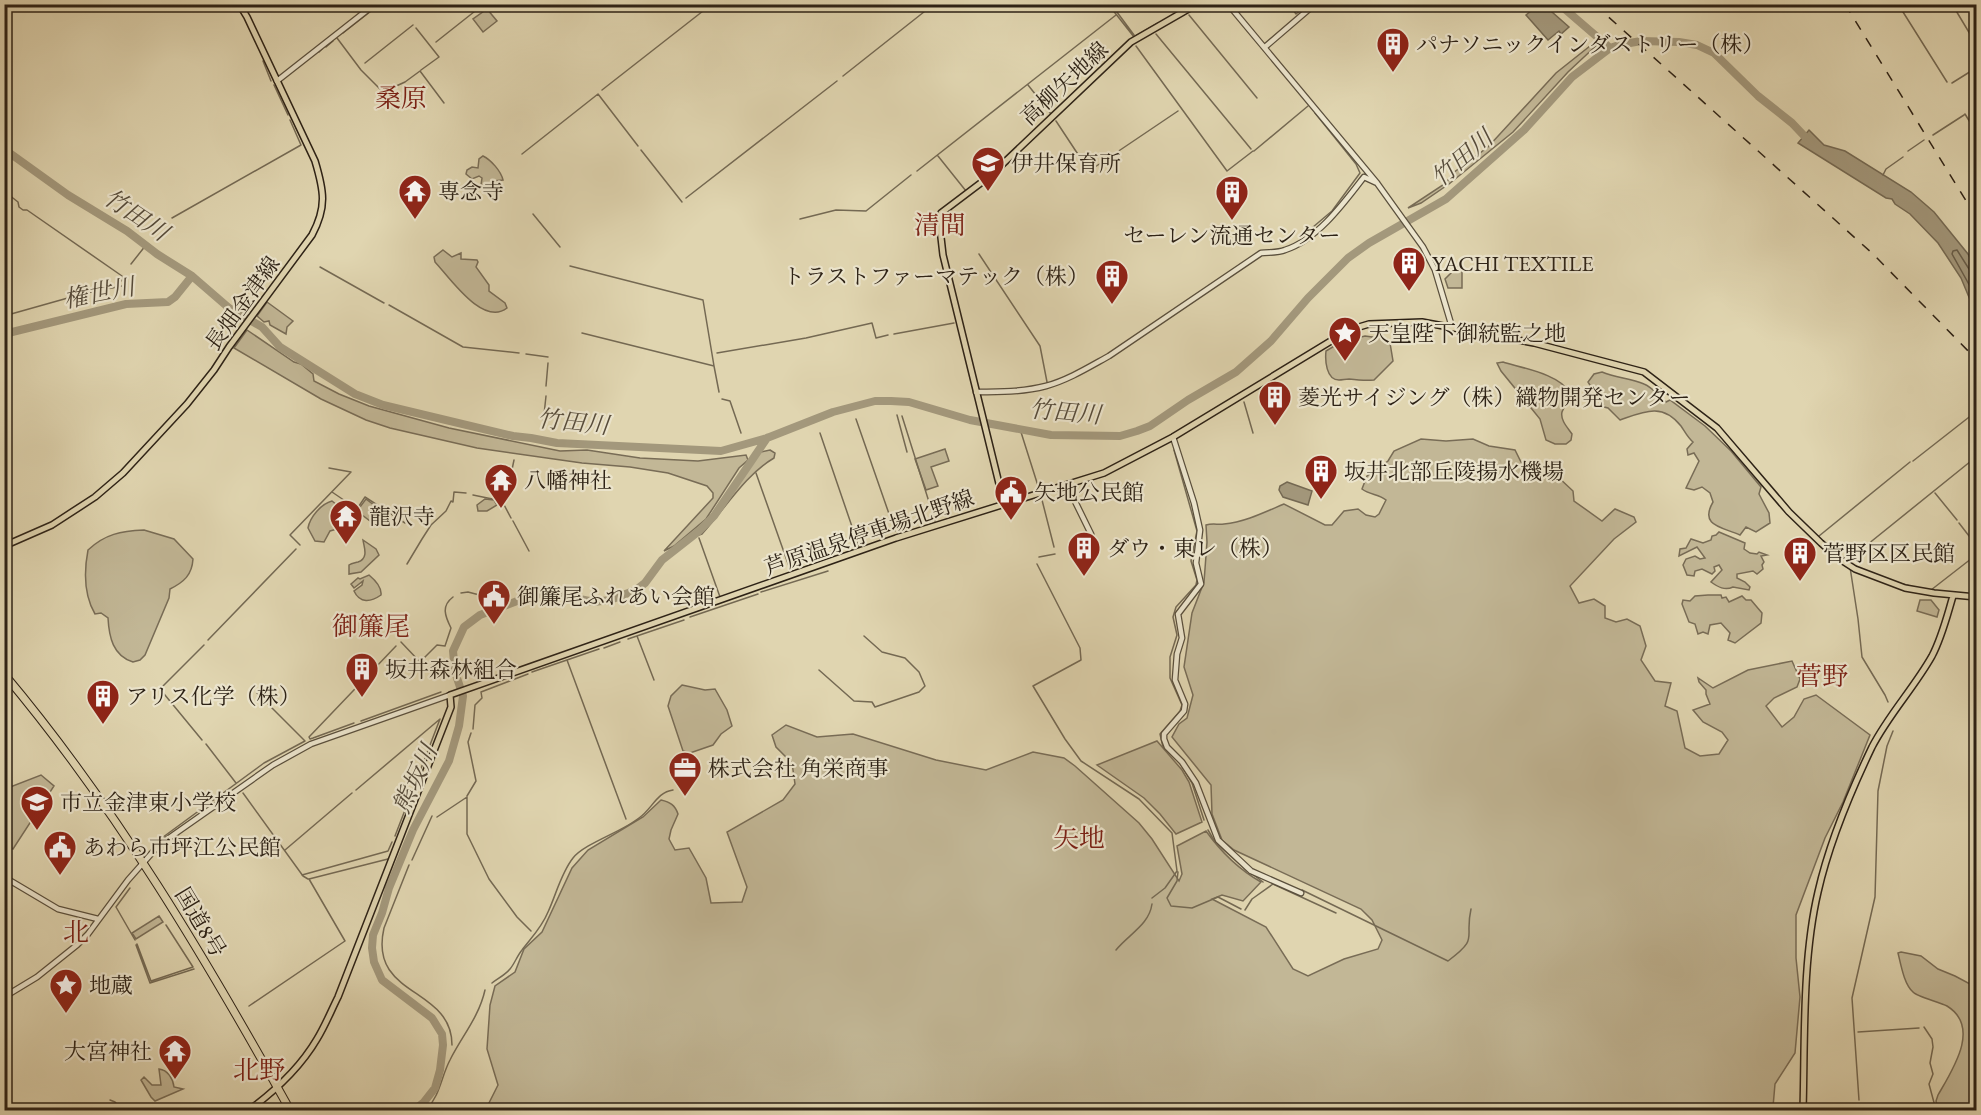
<svg xmlns="http://www.w3.org/2000/svg" width="1981" height="1115" font-family="'EB Garamond','Noto Serif JP',serif">
<style>
.green{fill:#c2b796;stroke:#786c56;stroke-width:1.5}
.water{fill:#a3987c;stroke:#746953;stroke-width:1.5}
.lines{fill:none;stroke-linecap:round;stroke-linejoin:round}
.shore{stroke:#685d49;stroke-width:1.5}
.stream{stroke:#746953;stroke-width:1.5}
.river{stroke:#a3987c;stroke-width:8}
.minor-casing{stroke:#5a4f3c;stroke-width:7}
.major-casing{stroke:#2d2216;stroke-width:8}
.highway-casing{stroke:#2d2216;stroke-width:9}
.minor{stroke:#ebe4cc;stroke-width:4.5}
.major{stroke:#e0d5b0;stroke-width:5}
.highway{stroke:#e0d5b0;stroke-width:7}
.rail{stroke:#2d2216;stroke-width:1.5;stroke-dasharray:10 10;stroke-linecap:butt}
.labels{text-anchor:middle;stroke-width:4.5;stroke-linejoin:round;paint-order:stroke}
.poi-label{font-size:22px;fill:#2d2216;stroke:#ebe4cc;text-anchor:start}
.street-label{font-size:22px;fill:#2d2216;stroke:#ebe4cc}
.water-label{font-size:24px;font-style:italic;fill:#564b3a;stroke:#ebe4cc}
.quarter-label{font-size:26px;fill:#7a1f14;stroke:#ebe4cc}
</style>
<rect width="100%" height="100%" fill="#e0d5b0"/>
<filter id="stains"><feTurbulence type="fractalNoise" baseFrequency=".00333" numOctaves="4"/><feColorMatrix values="0 0 0 0 .2 0 0 0 0 .09 0 0 0 0 .02 0 0 0 .5 -.17"/></filter>
<radialGradient id="worn" r=".72"><stop offset=".6" stop-color="#630" stop-opacity="0"/><stop offset="1" stop-color="#630" stop-opacity=".3"/></radialGradient>
<!-- green -->
<path class="green" d="M487 9 497 21 483 32 473 19Z
M1595 42 1599 43 1568 72 1513 132 1449 184 1421 203 1408 208 1446 183 1453 173 1488 147 1556 73Z
M483 156C491 160 501 171 503 180L493 181 485 187 481 185 482 178 479 176 472 179 466 174 467 170 472 167 478 168 479 159Z
M443 250 452 257 461 253V259L477 260 478 262 476 267 489 285V291L505 303 507 308C483 327 450 278 435 262L434 257Z
M1462 262V288H1448L1445 279Z
M267 302 293 321 287 327 286 334 270 325 269 321 264 322 257 316Z
M247 330 294 362 301 364 313 374 314 381 339 394 369 406 449 428 560 451 587 450 640 458 698 461 746 455 748 460 739 468 706 519 674 546 664 551 713 498V493L707 486 668 473 630 467 582 463 477 448 390 428 366 420 321 399 234 348Z
M1365 336 1387 339 1390 343 1393 361 1374 380C1365 381 1357 380 1349 379 1346 379 1342 380 1339 380 1326 380 1325 360 1326 351L1341 342Z
M1503 362C1522 368 1560 374 1570 393L1565 398C1567 405 1565 405 1562 412 1560 420 1568 428 1572 434L1571 440 1566 444H1555L1546 440 1540 419 1501 371 1497 363Z
M1602 372C1616 378 1630 378 1644 384 1652 387 1659 396 1666 402L1670 400 1705 426 1731 451 1761 487 1759 494 1769 513 1770 523 1756 532 1746 527 1740 535C1722 527 1699 526 1713 502L1710 493 1702 487 1694 490 1686 488 1699 461 1694 453 1688 455 1687 449 1693 442C1688 438 1685 432 1681 426 1662 402 1643 412 1620 420L1608 408 1604 407 1588 382 1594 374Z
M1421 439 1446 441 1473 439 1489 446 1515 450 1521 462 1537 475 1558 477 1573 491 1574 501 1602 521 1615 509 1634 517 1636 522 1614 539 1570 586 1579 603 1594 599 1605 606V618L1616 622 1627 619 1640 626 1646 646 1641 660 1655 681 1671 683 1665 706 1677 711 1685 748 1700 756 1719 754 1728 740 1722 732 1703 722 1693 710 1710 704 1706 694V690L1699 682 1698 678 1713 688 1748 670 1792 661 1800 679 1797 687 1774 698 1766 706 1782 727 1794 717 1804 699 1816 695 1870 735 1843 802 1825 838 1796 915V958L1800 997 1795 1053 1775 1084 1773 1107 1775 1110H488V1105L498 1085 487 1049 490 1005 495 986 515 972 524 949 542 932 572 868 588 850 643 817 661 800C670 802 675 805 678 814L671 830 669 839 675 850 689 848 706 878 711 903 742 902 747 887 727 832 783 800 795 784 792 763 776 747 772 735 786 725 817 737 853 734 936 760 986 770 1033 752 1064 758 1075 766 1139 823 1152 839 1179 881 1182 874 1177 846 1206 831C1221 852 1238 869 1261 882L1243 901 1222 895 1212 899 1266 927 1293 969 1308 976 1344 959 1378 949 1382 940 1372 920 1361 909 1234 850 1222 840 1212 814 1211 785 1172 737 1179 724 1187 718 1193 695 1184 667 1192 613 1204 582 1207 542 1206 525C1213 523 1218 525 1224 524 1245 522 1265 512 1284 504L1325 525H1332L1344 511 1358 509 1366 515 1375 517 1379 514 1386 500C1379 494 1370 495 1362 489L1367 476 1388 461 1394 451Z
M945 449 949 461 931 467 938 486 926 490 915 459Z
M770 450 775 453 774 458C745 475 725 509 702 534L699 535 721 509 758 455 761 452Z
M366 499 379 509 370 521 357 511Z
M485 499 494 500 497 505 487 511H478L477 505Z
M332 501 348 514 350 521 341 531 337 529 330 531 324 542 315 541 308 528C310 517 321 504 332 501Z
M144 530 174 539 193 559C192 575 184 582 170 589L169 598 145 655 140 660 133 662C113 656 109 637 108 618L101 613 95 614C84 595 84 571 88 550 105 534 121 531 144 530Z
M1719 532 1745 543 1744 549 1750 553 1757 554 1759 552 1767 555 1761 556 1764 562 1762 565 1763 569 1757 574 1753 571 1737 574V578L1745 582 1750 587 1749 590 1733 587C1725 591 1718 587 1711 582L1722 570 1719 565 1714 567 1715 571 1712 574 1702 569 1695 571 1694 576 1687 575 1683 565 1686 559 1695 556 1700 559 1705 558 1697 547 1679 556 1680 549 1686 548 1691 539 1703 543 1711 540 1712 536 1716 535Z
M363 540 376 549 379 555 361 572 349 574V565C352 563 355 563 358 562 369 558 364 547 363 540Z
M369 575C375 580 382 587 381 595 371 602 360 604 354 591L362 585 363 581 354 588 351 584 358 578 360 579Z
M1708 595H1721L1722 598 1726 597 1729 602 1742 596 1746 600H1751L1762 613 1761 623 1735 643 1728 640 1730 633 1721 623 1710 625 1708 634 1703 632 1698 634 1695 624 1689 622 1682 604 1683 600 1690 601 1695 596Z
M1920 600H1931L1939 610 1937 617 1917 611Z
M682 685 705 690 715 689 727 710 732 726 721 734 713 745 690 753 683 751 668 706 671 696Z
M1157 741 1182 770 1189 782 1202 822 1176 834 1160 814 1144 798 1097 765Z
M41 775 54 786 13 849 5 845V789Z
M159 916 163 922 136 939 132 933Z
M1901 952 1921 956 1938 969 1955 976 1972 985 1976 993V1110H1938L1936 1101 1938 1095C1953 1069 1981 1027 1947 1006 1940 1002 1917 997 1913 992 1904 984 1901 965 1898 953Z
M159 1069C168 1070 173 1079 174 1087L183 1089 155 1101 151 1097 141 1080 144 1077 152 1085H161Z"/>
<!-- water -->
<path class="water" d="M1538 5H1544L1569 27 1561 34 1559 31 1548 40 1526 15Z
M1809 130 1824 145 1845 151 1911 192 1934 212 1968 254 1976 270V314L1961 278 1938 243 1910 214 1895 204 1892 199 1886 198 1798 143Z
M1287 482 1312 491 1308 505 1283 497 1279 490 1280 486Z"/>
<g class="lines">
<!-- shore -->
<path class="shore" d="M1976 272 1969 269 1957 250 1953 251 1952 254 1976 297"/>
<!-- stream -->
<path class="stream" d="M1108 4 1134 37 1158 23
M1111 4 1134 35
M1289 4 1296 14 1308 4
M1898 4 1947 82
M1952 4 1976 44
M1189 15 1257 98
M1166 19 1191 4
M416 28 439 57 421 70
M343 33 380 4
M1156 34 1251 149
M337 38 361 70 383 92 405 82 420 71 444 103
M436 42 484 4
M1136 46 1227 171 1253 151
M326 47 333 41
M319 52 322 49
M263 61 271 81
M365 63 413 25
M843 76 934 4
M1952 83 1976 68
M274 85 288 115
M1028 85 1051 114
M602 90 712 4
M1970 111 1976 107
M1965 114 1976 132
M1056 121 1089 171 1178 111
M1933 135 1964 115
M641 150 682 202
M1254 151 1308 106
M1908 151 1924 140
M522 154 598 94 638 146
M938 156 966 191
M917 171 1116 15
M1883 175 1886 169 1903 157
M4 191 18 202 19 207 23 210H27L122 276V281
M686 198 837 81
M533 214 560 247
M172 218 301 145 290 120
M800 219 836 210 866 211 911 175
M1300 238 1332 211 1360 173 1356 164 1315 113
M979 254 1040 346 1047 382
M131 264 146 245
M570 266 703 300 714 366
M320 267 384 303
M389 305 463 347 519 353
M4 316 82 294 122 286
M582 333 714 366 719 392
M894 334 954 323
M717 353 806 338 872 323 876 338 888 335
M526 354 548 357
M546 386 548 363
M722 399 730 401 741 433
M1244 402 1253 433
M897 415 907 452
M902 416 935 521
M856 419 895 531
M543 424 546 396
M1020 429 1039 489
M820 433 859 547
M1174 450 1197 531 1191 561 1197 580 1196 585 1176 607 1173 617 1177 635 1170 657V678L1182 705 1180 711 1160 734 1163 747 1180 763 1192 783 1204 820
M1913 461 1973 414
M756 473 791 572
M332 492 357 509 365 497 405 523
M1935 493 1957 520
M473 495 502 501 511 518
M506 498 514 460
M1042 500 1054 547
M513 521 529 551
M1959 523 1976 545
M1819 536 1910 462
M699 538 720 597
M300 545 290 535 351 472 329 468
M1039 557 1055 554
M1850 563 1852 557 1976 457
M407 564 422 539 431 525 446 511 451 501 453 502 454 492 466 493
M1037 564 1080 648 1081 660 1033 686 1065 739 1081 761 1139 799 1172 833 1177 871 1165 888 1152 898
M1850 567 1858 619 1862 657 1885 695 1888 702
M1899 583 1914 587
M1931 590 1976 555
M761 592 828 571
M461 593 468 592 491 598
M690 617 758 594
M637 636 654 680
M628 639 684 620
M208 640 296 549
M401 642 420 662 437 645 445 646 451 628C445 616 441 606 453 597
M604 648 620 642
M567 660 626 819
M819 670 854 701 872 702 875 707 919 692 925 686 919 672 905 658 882 652 864 636
M532 672 599 649
M361 721 441 692
M354 723 313 738 310 739 309 737 396 646
M473 729 475 705 482 698 481 692 528 674
M202 740 160 689 204 645
M206 744 236 783
M356 790 440 719 395 836
M243 793 303 876 308 879
M467 796 476 781 468 742 471 733
M437 817 467 797V834L489 879 517 917 531 931
M1208 830 1215 842 1247 871
M155 843 264 763 305 741 257 693
M285 850 352 793
M412 860 432 816
M409 865 384 928C368 998 452 986 452 1045
M1178 872 1177 881 1167 898 1171 906 1192 908 1218 897 1241 909
M1251 873 1263 882
M302 875 388 851 392 842
M130 888 116 907 135 940
M1302 890 1448 961C1480 937 1464 940 1471 909
M1245 910 1252 899 1273 884 1336 913
M137 944 151 981 193 967 166 925
M136 945 150 983 194 969
M1116 950C1129 934 1149 925 1152 904
M492 983C497 979 505 975 510 969 515 963 517 956 522 950 532 937 542 927 548 912 556 895 561 873 573 858 585 843 622 832 639 818 652 809 657 792 673 790
M249 1006 345 941 309 879 388 859
M1924 1027 1932 1039 1933 1047 1930 1063 1933 1074 1929 1084 1936 1110
M1858 1032 1919 1028
M110 1100 115 1102 122 1110
M1859 1100 1852 998 1875 897 1878 791 1887 746 1893 731
M1864 1105 1866 1110
M426 1110C440 1096 441 1077 450 1060 462 1036 479 1017 485 990
M1856 1110 1859 1106"/>
<!-- river -->
<path class="river" d="M1559 4 1610 48
M4 149 68 195 127 231 157 254 192 276 229 308 262 327 280 347 355 394 383 405 513 436 531 438 557 443 721 451 767 438 833 412 875 401H891L909 402 970 420 1051 435 1120 436 1137 431 1150 426 1188 400 1236 372 1271 341 1308 298 1348 258 1369 243 1446 199 1524 130 1572 77 1610 48 1619 45 1641 41 1679 42 1697 45 1714 53 1758 96 1792 123 1810 142
M4 334 126 304 168 302 175 297 192 276
M414 1110 424 1102 435 1088 440 1070 443 1045 442 1034 432 1018 382 980 374 962 372 948 373 935 382 913 389 888 413 830 449 761 459 726 463 696 455 672 453 651 464 627 480 615 533 595 551 593 594 602 610 600 636 590 645 583 662 560 699 531 714 516 767 438"/>
<defs>
<path id="minor" d="M1228 4 1377 183 1423 247 1435 270 1452 327
M1265 47 1315 4
M277 81 375 4
M976 392C999 392 1023 392 1046 386 1068 380 1089 367 1109 356L1261 253C1269 252 1278 253 1285 250 1317 240 1344 203 1364 177L1377 183
M1173 437 1194 503 1200 530 1196 563 1201 584 1178 614 1182 638 1177 654 1175 680 1185 704 1184 711 1164 734V739L1167 747 1182 762 1196 783 1218 840 1251 871 1301 893
M1067 485 1091 534
M4 877 58 909 98 919
M4 997 37 977 77 945 88 934 128 880 159 845 273 765 311 744 450 695"/>
<path id="major" d="M1004 504 943 255 939 220 941 213 990 176 1131 42 1197 4
M4 546 52 525 95 497 123 473 187 404 214 370 229 347 312 235C327 207 324 191 315 161L247 17 239 4
M249 1110C275 1091 300 1068 317 1039 325 1026 331 1011 338 997L451 707 450 695 896 538 1104 473 1173 437 1349 330 1369 324 1422 322 1534 343 1644 372 1717 428 1789 512 1821 543 1838 558 1855 569 1905 588 1934 593 1976 597
M1803 1110C1805 1041 1802 960 1818 892 1829 843 1850 793 1872 747 1889 714 1914 688 1932 656 1942 637 1947 616 1953 596"/>
<path id="highway" d="M4 674C116 807 206 959 290 1110"/>
</defs>
<!-- minor casing -->
<use href="#minor" class="minor-casing"/>
<!-- major casing -->
<use href="#major" class="major-casing"/>
<!-- highway casing -->
<use href="#highway" class="highway-casing"/>
<!-- minor -->
<use href="#minor" class="minor"/>
<!-- major -->
<use href="#major" class="major"/>
<!-- highway -->
<use href="#highway" class="highway"/>
<!-- rail -->
<path class="rail" d="M1594 4 1873 254 1976 359
M1845 4 1976 217"/>
</g>
<!-- icons -->
<defs>
<symbol id="building-pin" viewBox="-11 -11 22 30"><path d="M0 17L-7.5 6A9.5 9.5 0 1 1 7.5 6Z" fill="#8f2418" stroke="#ebe4cc"/><path d="M-4-6H4V6H1V3H-1V6H-4ZM-2.5-4.3h1.7v1.8h-1.7ZM.8-4.3h1.7v1.8H.8ZM-2.5-1h1.7V.8h-1.7ZM.8-1h1.7V.8H.8Z" fill="#fff"/></symbol>
<symbol id="school-pin" viewBox="-11 -11 22 30"><path d="M0 17L-7.5 6A9.5 9.5 0 1 1 7.5 6Z" fill="#8f2418" stroke="#ebe4cc"/><path d="M0-5L7-2L0 1L-7-2ZM-4 1L0 2.5L4 1V4Q0 6-4 4Z" fill="#fff"/></symbol>
<symbol id="temple-pin" viewBox="-11 -11 22 30"><path d="M0 17L-7.5 6A9.5 9.5 0 1 1 7.5 6Z" fill="#8f2418" stroke="#ebe4cc"/><path d="M0-6L5-2H3V0L6.5 2.5H4V6H1.5V3h-3V6H-4V2.5H-6.5L-3 0V-2H-5Z" fill="#fff"/></symbol>
<symbol id="sight-pin" viewBox="-11 -11 22 30"><path d="M0 17L-7.5 6A9.5 9.5 0 1 1 7.5 6Z" fill="#8f2418" stroke="#ebe4cc"/><path d="M0-6L1.8-2.2L6-1.7L2.9 1.2L3.7 5.4L0 3.3L-3.7 5.4L-2.9 1.2L-6-1.7L-1.8-2.2Z" fill="#fff"/></symbol>
<symbol id="civic-pin" viewBox="-11 -11 22 30"><path d="M0 17L-7.5 6A9.5 9.5 0 1 1 7.5 6Z" fill="#8f2418" stroke="#ebe4cc"/><path d="M-.6-6.5H3V-4.5H.6V-3L4-1V1h2V6H-6V1h2V-1L-.6-3ZM-1.2 2.5V6h2.4V2.5Z" fill="#fff"/></symbol>
<symbol id="office-pin" viewBox="-11 -11 22 30"><path d="M0 17L-7.5 6A9.5 9.5 0 1 1 7.5 6Z" fill="#8f2418" stroke="#ebe4cc"/><path d="M-6-3h4V-5.5h4V-3h4V5H-6ZM-1-4.5V-3h2v-1.5ZM-6 0V1H6V0Z" fill="#fff"/></symbol>
</defs>
<g fill-rule="evenodd">
<use href="#building-pin" x="1374" y="25" width="38" height="52"/>
<use href="#school-pin" x="969" y="144" width="38" height="52"/>
<use href="#temple-pin" x="396" y="172" width="38" height="52"/>
<use href="#building-pin" x="1213" y="173" width="38" height="52"/>
<use href="#building-pin" x="1390" y="244" width="38" height="52"/>
<use href="#building-pin" x="1093" y="257" width="38" height="52"/>
<use href="#sight-pin" x="1326" y="314" width="38" height="52"/>
<use href="#building-pin" x="1256" y="378" width="38" height="52"/>
<use href="#building-pin" x="1302" y="452" width="38" height="52"/>
<use href="#temple-pin" x="482" y="461" width="38" height="52"/>
<use href="#civic-pin" x="992" y="473" width="38" height="52"/>
<use href="#temple-pin" x="327" y="497" width="38" height="52"/>
<use href="#building-pin" x="1065" y="529" width="38" height="52"/>
<use href="#building-pin" x="1781" y="534" width="38" height="52"/>
<use href="#civic-pin" x="475" y="577" width="38" height="52"/>
<use href="#building-pin" x="343" y="650" width="38" height="52"/>
<use href="#building-pin" x="84" y="677" width="38" height="52"/>
<use href="#office-pin" x="666" y="749" width="38" height="52"/>
<use href="#school-pin" x="18" y="783" width="38" height="52"/>
<use href="#civic-pin" x="41" y="828" width="38" height="52"/>
<use href="#sight-pin" x="47" y="966" width="38" height="52"/>
<use href="#temple-pin" x="156" y="1032" width="38" height="52"/>
</g>
<g class="labels">
<!-- poi labels -->
<g class="poi-label">
<text x="1416" y="52">パナソニックインダストリー（株）</text>
<text x="1011" y="171">伊井保育所</text>
<text x="438" y="199">専念寺</text>
<text x="1232" y="243" text-anchor="middle">セーレン流通センター</text>
<text x="1432" y="271">YACHI TEXTILE</text>
<text x="1089" y="284" text-anchor="end">トラストファーマテック（株）</text>
<text x="1368" y="341">天皇陛下御統監之地</text>
<text x="1298" y="405">菱光サイジング（株）織物開発センター</text>
<text x="1344" y="479">坂井北部丘陵揚水機場</text>
<text x="524" y="488">八幡神社</text>
<text x="1034" y="500">矢地公民館</text>
<text x="369" y="524">龍沢寺</text>
<text x="1107" y="556">ダウ・東レ（株）</text>
<text x="1823" y="561">菅野区区民館</text>
<text x="517" y="604">御簾尾ふれあい会館</text>
<text x="385" y="677">坂井森林組合</text>
<text x="126" y="704">アリス化学（株）</text>
<text x="708" y="776">株式会社 角栄商事</text>
<text x="60" y="810">市立金津東小学校</text>
<text x="83" y="855">あわら市坪江公民館</text>
<text x="89" y="993">地蔵</text>
<text x="152" y="1059" text-anchor="end">大宮神社</text>
</g>
<!-- street labels -->
<g class="street-label">
<text transform="translate(1064 83) rotate(-43)" y="8">高柳矢地線</text>
<text transform="translate(242 303) rotate(-54)" y="8">長畑金津線</text>
<text transform="translate(869 532) rotate(-19)" y="8">芦原温泉停車場北野線</text>
<text transform="translate(201 922) rotate(59)" y="8">国道8号</text>
</g>
<!-- water labels -->
<g class="water-label">
<text transform="translate(1462 158) rotate(-41)" y="8">竹田川</text>
<text transform="translate(136 215) rotate(34)" y="8">竹田川</text>
<text transform="translate(99 293) rotate(-11)" y="8">権世川</text>
<text transform="translate(1065 412) rotate(5)" y="8">竹田川</text>
<text transform="translate(573 422) rotate(6)" y="8">竹田川</text>
<text transform="translate(415 779) rotate(-65)" y="8">熊坂川</text>
</g>
<!-- quarter labels -->
<g class="quarter-label">
<text x="401" y="107">桑原</text>
<text x="940" y="234">清間</text>
<text x="371" y="635">御簾尾</text>
<text x="1822" y="685">菅野</text>
<text x="1079" y="847">矢地</text>
<text x="76" y="941">北</text>
<text x="259" y="1079">北野</text>
</g>
</g>
<!-- margin -->
<rect width="1981" height="1115" fill="none" stroke="#e0d5b0" stroke-width="24"/>
<rect x="6" y="6" width="1969" height="1103" fill="none" stroke="#2d2216" stroke-width="3"/>
<rect x="12" y="12" width="1957" height="1091" fill="none" stroke="#2d2216" stroke-width="1.5"/>
<rect width="100%" height="100%" filter="url(#stains)"/>
<rect width="100%" height="100%" fill="url(#worn)"/>
</svg>
